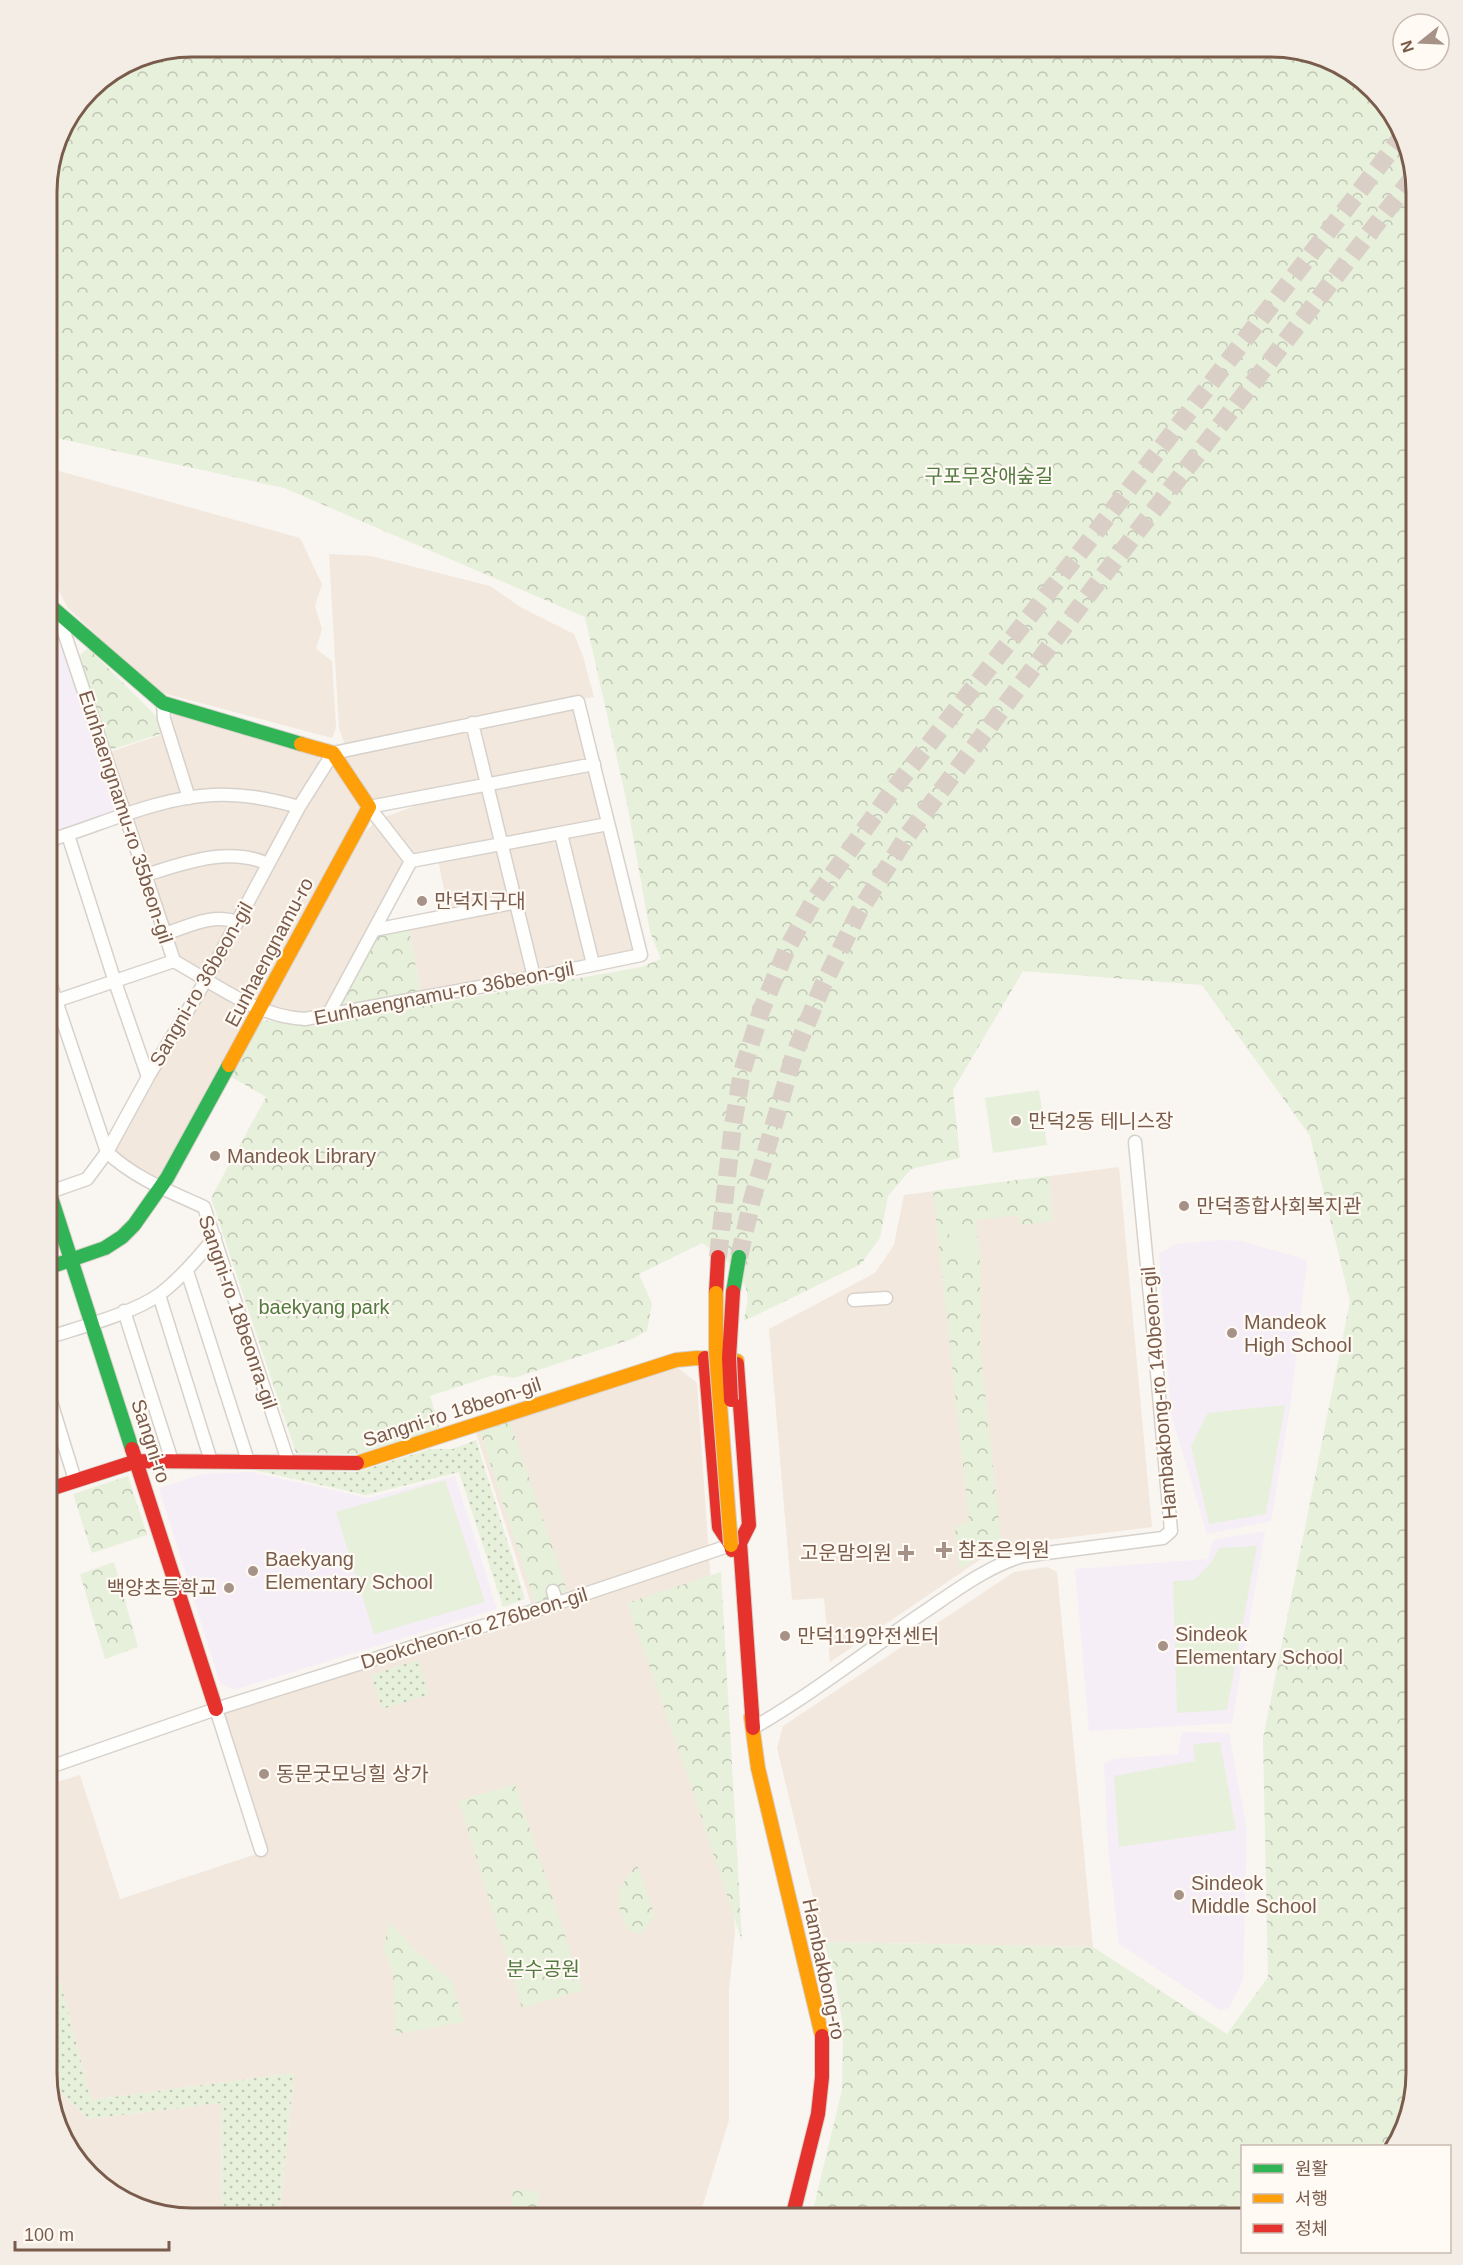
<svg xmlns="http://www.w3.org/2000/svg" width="1463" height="2265" font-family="Arial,'Noto Sans KR',sans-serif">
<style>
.residential{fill:#f2e8de}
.education{fill:#f6eef6}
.grass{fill:url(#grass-dots)}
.forest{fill:url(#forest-crowns)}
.garden{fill:#e7f0db}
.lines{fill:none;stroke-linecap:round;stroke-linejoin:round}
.secondary-tunnel{stroke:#d9cfc7;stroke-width:18;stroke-dasharray:18 9;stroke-linecap:butt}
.street-casing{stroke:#d7d1cb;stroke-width:15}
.fast-casing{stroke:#d9d2cb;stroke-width:16}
.slow-casing{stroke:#d9d2cb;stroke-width:16}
.jam-casing{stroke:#d9d2cb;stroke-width:16}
.street{stroke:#fefefd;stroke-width:12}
.fast{stroke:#30b455;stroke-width:14}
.slow{stroke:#ff9f0a;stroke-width:14}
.jam{stroke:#e5322d;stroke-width:14}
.slow-bridge-casing{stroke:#d9d2cb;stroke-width:16;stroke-linecap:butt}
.jam-bridge-casing{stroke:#d9d2cb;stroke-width:16;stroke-linecap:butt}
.slow-bridge{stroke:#ff9f0a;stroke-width:14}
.jam-bridge{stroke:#e5322d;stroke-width:14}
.poi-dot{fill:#a69286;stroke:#fffaf3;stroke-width:2}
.labels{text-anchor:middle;stroke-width:4.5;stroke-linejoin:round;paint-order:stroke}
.park-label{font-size:20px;fill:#537a41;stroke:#fffaf3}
.street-label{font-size:20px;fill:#7a5c4d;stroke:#fffaf3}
.poi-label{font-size:20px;fill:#7a5c4d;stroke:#fffaf3;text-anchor:start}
.rim{fill:none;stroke:#7a5c4d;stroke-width:3}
</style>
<defs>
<pattern id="grass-dots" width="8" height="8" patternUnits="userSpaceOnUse" patternTransform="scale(1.5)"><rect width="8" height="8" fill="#e7f0db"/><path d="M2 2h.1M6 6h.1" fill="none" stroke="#c0c6b4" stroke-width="1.8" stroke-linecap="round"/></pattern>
<pattern id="forest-crowns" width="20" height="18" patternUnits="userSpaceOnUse" patternTransform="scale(1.5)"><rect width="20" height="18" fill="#e7f0db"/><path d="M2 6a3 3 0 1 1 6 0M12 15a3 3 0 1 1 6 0" fill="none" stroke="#c0c6b4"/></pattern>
</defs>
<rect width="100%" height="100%" fill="#f9f5f0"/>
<!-- residential -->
<path class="residential" d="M47 460 59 471 300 538 322 584 315 606 322 629 316 649 332 661 336 728 332 738 155 691 67 607 47 566Z
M329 554 371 556 490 586 522 608 574 634 583 656 594 697 345 745 339 728Z
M572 708 578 712 589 758 490 778 479 731 482 726Z
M174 714 316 752 321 763 298 802 195 794 190 787 168 720Z
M469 729 483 780 374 801 341 755Z
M163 734 182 790 180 797 138 810 129 807 110 752Z
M327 769H338L364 809 256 1004 216 982 214 973Z
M586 770 593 774 603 815 601 820 506 840 494 794 497 787Z
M482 790 487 793 497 835 491 844 410 856 385 817 417 805Z
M240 798 292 812 269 857 264 858 253 855 152 870 134 818 183 803Z
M376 821 408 861 327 1011 310 1017 268 1006 362 835Z
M602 830 610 835 637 952 595 961 565 844 572 836Z
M549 838 558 845 589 955 583 965 539 972 509 854 515 845Z
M493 848 501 853 510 893 504 903 449 913 438 860Z
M238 860 260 865 261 871 236 914 212 915 169 926 154 883 157 875 194 863Z
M508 908 515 914 529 972 421 994 409 929Z
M225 922 229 930 205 973 178 958 172 940 177 933Z
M212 988 253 1011 157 1183 121 1162 116 1150 203 993Z
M1119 1167 1152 1527 1000 1546 830 1662 824 1598 792 1600 769 1329 875 1273 894 1245 904 1195Z
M676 1366 697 1383 735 1932 729 1990V2120L699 2218H279L294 2073 91 2100 47 1931V1785L80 1775 120 1899 266 1851 223 1712 536 1619 475 1430Z
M1047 1567 1057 1572 1093 1947 824 1942 777 1748 783 1726 1014 1572Z
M48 2081 88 2119 221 2103 222 2218H183L111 2194 62 2138Z"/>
<!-- education -->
<path class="education" d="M47 624 57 627 120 809 112 816 47 835Z
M1218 1240 1241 1241 1307 1260 1291 1401 1271 1521 1207 1534 1171 1414 1159 1254 1175 1244Z
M251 1472 368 1498 455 1476 497 1609 234 1690 220 1683 159 1488 203 1474Z
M1265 1531 1232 1723 1089 1731 1075 1569 1208 1559 1213 1540Z
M1182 1732 1229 1733 1247 1831 1243 1980 1229 2008 1220 2010 1119 1944 1108 1846 1104 1764 1111 1759 1178 1754Z"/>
<!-- grass -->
<path class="grass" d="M476 1440 525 1599 503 1607 459 1472 366 1495 249 1469 357 1472 431 1449H453Z
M418 1660 429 1695 382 1709 371 1675Z
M47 1931 91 2100 294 2073 279 2218H222L221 2103 88 2119 48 2081 47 2073Z"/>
<!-- forest -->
<path class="forest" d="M192 47H1281L1352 71 1401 127 1416 192V2073L1396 2146H1242V2218H811L842 2090 843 2027 836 1982 824 1942 1093 1947 1227 2034 1268 1977 1263 1739 1350 1301 1310 1136 1202 985 1023 971 953 1090 960 1158 911 1169 888 1196 880 1238 861 1264 744 1321C745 1312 749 1300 747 1292 742 1269 720 1255 702 1243L639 1274 652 1304 647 1331 632 1339 514 1378 494 1375 430 1396 440 1430 358 1454 296 1453 211 1198 266 1097 230 1076 262 1020 311 1026 641 967 661 959 650 932 627 803 585 617 284 488 47 436V183L58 136 89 89 137 57Z
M88 648 157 717 163 733 110 750 78 657Z
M409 929 421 994 340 1008 339 1001 374 937Z
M1049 1176 1053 1221 1020 1225 1018 1215 976 1220 980 1257V1346L1001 1540 959 1570 955 1528 969 1521 933 1191Z
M508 1415 568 1593 535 1603 478 1425Z
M128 1476 147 1535 92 1553 73 1494Z
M114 1562 138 1647 105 1659 80 1574Z
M721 1572 742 1941 685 1768 627 1603Z
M515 1784 583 1990 522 2008 459 1801Z
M637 1865 655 1916 641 1934 630 1931C613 1906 616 1887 637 1865Z
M389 1922 408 1941 409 1945 451 1980 464 2022 396 2034 393 1973 384 1949Z
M513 2189 539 2192 537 2218H511Z"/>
<!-- garden -->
<path class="garden" d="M1039 1090 1047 1145 993 1153 985 1098Z
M974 1229 976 1253 951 1256 949 1232Z
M1285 1405 1266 1514 1209 1524 1191 1446 1208 1413Z
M445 1480 485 1602 374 1634 336 1512Z
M1257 1546 1227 1710 1177 1713 1173 1581 1194 1580 1210 1564 1219 1548Z
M1220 1742 1236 1830 1119 1847 1114 1776 1195 1761 1193 1744Z"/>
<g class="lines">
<!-- secondary-tunnel -->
<path class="secondary-tunnel" d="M718 1257 733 1125 742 1072 761 1011 787 949 814 900 892 791 1088 542 1403 135
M739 1257 752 1200 794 1055 822 987 859 912 907 836 1092 590 1413 177"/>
<defs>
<path id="street" d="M163 703 164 719 189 798
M472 723 534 977
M561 834 593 964
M68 835 115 982 148 1077
M47 841C101 825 156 798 212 795 242 793 271 799 299 807
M411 861 369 807 594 764
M411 861 608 824
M146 875C184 863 229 846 268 864
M374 930 517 902
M165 934C189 926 213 913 237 922
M47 974 107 1152C134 1178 171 1192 204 1207L288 1461
M47 1004 174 961
M328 1015 411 861
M47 1193 87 1179 107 1152 148 1077 206 980 299 807 333 753 578 702 641 955 534 977 305 1019C257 1017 215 984 174 961L58 614
M187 1271 248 1461
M159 1295 211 1461
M854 1300 886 1298
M124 1311 172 1461
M47 1338C80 1327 132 1314 160 1294 181 1278 198 1258 215 1237
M47 1389 75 1480
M47 1433 59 1429
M553 1591 557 1604
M216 1709 261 1850
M753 1728C814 1693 869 1649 927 1610 955 1591 990 1565 1023 1556L1163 1538 1171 1531 1153 1327 1135 1142
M47 1768 216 1709 425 1643 537 1610 731 1545"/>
<path id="fast" d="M47 603 163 703 301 744
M47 1185 132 1449
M47 1268 105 1248 122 1237 134 1225 167 1178 229 1065
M733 1292 739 1257"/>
<path id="slow" d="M229 1065 369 807 333 753 301 744
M357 1463 676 1360 697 1358 737 1361V1364
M751 1717 758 1768 822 2036"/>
<path id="jam" d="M716 1293 718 1257
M705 1358 719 1527 731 1545 732 1550
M737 1364 749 1525 740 1543 753 1728
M132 1449 216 1709
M47 1490 137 1461 357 1463
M792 2218 818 2114 822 2077V2036"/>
</defs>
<!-- street casing -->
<use href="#street" class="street-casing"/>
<!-- fast casing -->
<use href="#fast" class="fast-casing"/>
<!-- slow casing -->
<use href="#slow" class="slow-casing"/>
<!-- jam casing -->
<use href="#jam" class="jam-casing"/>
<!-- street -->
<use href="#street" class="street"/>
<!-- fast -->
<use href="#fast" class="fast"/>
<!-- slow -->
<use href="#slow" class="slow"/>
<!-- jam -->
<use href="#jam" class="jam"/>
<defs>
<path id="slow-bridge" d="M716 1293V1353L731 1545"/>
<path id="jam-bridge" d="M731 1400 729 1358 733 1292"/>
</defs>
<!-- slow-bridge casing -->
<use href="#slow-bridge" class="slow-bridge-casing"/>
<!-- jam-bridge casing -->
<use href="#jam-bridge" class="jam-bridge-casing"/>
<!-- slow-bridge -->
<use href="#slow-bridge" class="slow-bridge"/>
<!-- jam-bridge -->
<use href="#jam-bridge" class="jam-bridge"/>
</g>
<!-- markers -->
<g class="poi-dot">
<circle cx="422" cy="901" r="6"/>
<circle cx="1016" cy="1121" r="6"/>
<circle cx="215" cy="1156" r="6"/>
<circle cx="1184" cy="1206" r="6"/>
<circle cx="1232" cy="1333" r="6"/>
<path d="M941 1541h6v6h6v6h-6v6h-6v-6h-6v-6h6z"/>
<path d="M903 1544h6v6h6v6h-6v6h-6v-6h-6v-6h6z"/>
<circle cx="253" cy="1571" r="6"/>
<circle cx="229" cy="1588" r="6"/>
<circle cx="785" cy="1636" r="6"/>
<circle cx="1163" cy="1646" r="6"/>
<circle cx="264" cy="1774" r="6"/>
<circle cx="1179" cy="1895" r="6"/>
</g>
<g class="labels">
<!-- park labels -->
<g class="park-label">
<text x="989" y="483">구포무장애숲길</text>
<text x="324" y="1314">baekyang park</text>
<text x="543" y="1976">분수공원</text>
</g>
<!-- street labels -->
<g class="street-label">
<text transform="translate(126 817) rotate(72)" y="7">Eunhaengnamu-ro 35beon-gil</text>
<text transform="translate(269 952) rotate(-62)" y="7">Eunhaengnamu-ro</text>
<text transform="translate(201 984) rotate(-60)" y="7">Sangni-ro 36beon-gil</text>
<text transform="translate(444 993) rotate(-11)" y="7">Eunhaengnamu-ro 36beon-gil</text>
<text transform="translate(238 1312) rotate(71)" y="7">Sangni-ro 18beonra-gil</text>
<text transform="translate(1159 1393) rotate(-95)" y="7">Hambakbong-ro 140beon-gil</text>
<text transform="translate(452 1412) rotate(-18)" y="7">Sangni-ro 18beon-gil</text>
<text transform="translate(151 1441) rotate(72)" y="7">Sangni-ro</text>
<text transform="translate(474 1628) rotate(-17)" y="7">Deokcheon-ro 276beon-gil</text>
<text transform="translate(824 1969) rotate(78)" y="7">Hambakbong-ro</text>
</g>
<!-- poi labels -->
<g class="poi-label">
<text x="434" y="908">만덕지구대</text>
<text x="1028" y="1128">만덕2동 테니스장</text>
<text x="227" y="1163">Mandeok Library</text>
<text x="1196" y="1213">만덕종합사회복지관</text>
<text x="1244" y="1329">Mandeok<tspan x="1244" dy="23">High School</tspan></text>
<text x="958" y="1557">참조은의원</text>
<text x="892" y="1560" text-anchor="end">고운맘의원</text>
<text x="265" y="1566">Baekyang<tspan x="265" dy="23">Elementary School</tspan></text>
<text x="217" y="1595" text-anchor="end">백양초등학교</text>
<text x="1175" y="1641">Sindeok<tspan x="1175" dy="23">Elementary School</tspan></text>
<text x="797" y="1643">만덕119안전센터</text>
<text x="276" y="1781">동문굿모닝힐 상가</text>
<text x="1191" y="1890">Sindeok<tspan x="1191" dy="23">Middle School</tspan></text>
</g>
</g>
<!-- crop -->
<path d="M0 0H1463V2265H0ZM192 57H1271A135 135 0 0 1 1406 192V2073A135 135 0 0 1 1271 2208H192A135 135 0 0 1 57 2073V192A135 135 0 0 1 192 57Z" fill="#f4ede6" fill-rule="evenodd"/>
<path class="rim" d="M192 57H1271A135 135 0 0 1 1406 192V2073A135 135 0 0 1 1271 2208H192A135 135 0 0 1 57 2073V192A135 135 0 0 1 192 57Z"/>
<!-- legend -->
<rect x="1241" y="2145" width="210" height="108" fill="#fffaf3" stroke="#cabbb1" stroke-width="1.5"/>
<rect x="1253" y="2164" width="30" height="9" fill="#30b455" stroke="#cabbb1" stroke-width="1.5"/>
<text x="1295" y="2175" font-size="18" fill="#7a5c4d">원활</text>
<rect x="1253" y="2194" width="30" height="9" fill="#ff9f0a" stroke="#cabbb1" stroke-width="1.5"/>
<text x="1295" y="2205" font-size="18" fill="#7a5c4d">서행</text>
<rect x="1253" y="2224" width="30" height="9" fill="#e5322d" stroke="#cabbb1" stroke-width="1.5"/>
<text x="1295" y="2235" font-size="18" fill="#7a5c4d">정체</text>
<!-- north arrow -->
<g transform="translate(1421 42) rotate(252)"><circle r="28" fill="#fffaf3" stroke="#cabbb1" stroke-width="1.5"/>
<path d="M0-4.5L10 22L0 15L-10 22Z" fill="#a69286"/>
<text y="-9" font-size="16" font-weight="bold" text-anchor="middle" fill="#7a5c4d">N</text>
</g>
<!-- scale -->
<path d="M15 2241v9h154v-9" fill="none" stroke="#7a5c4d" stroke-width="3"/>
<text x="24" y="2241" font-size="18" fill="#7a5c4d" stroke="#fffaf3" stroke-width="4.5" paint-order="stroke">100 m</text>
</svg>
